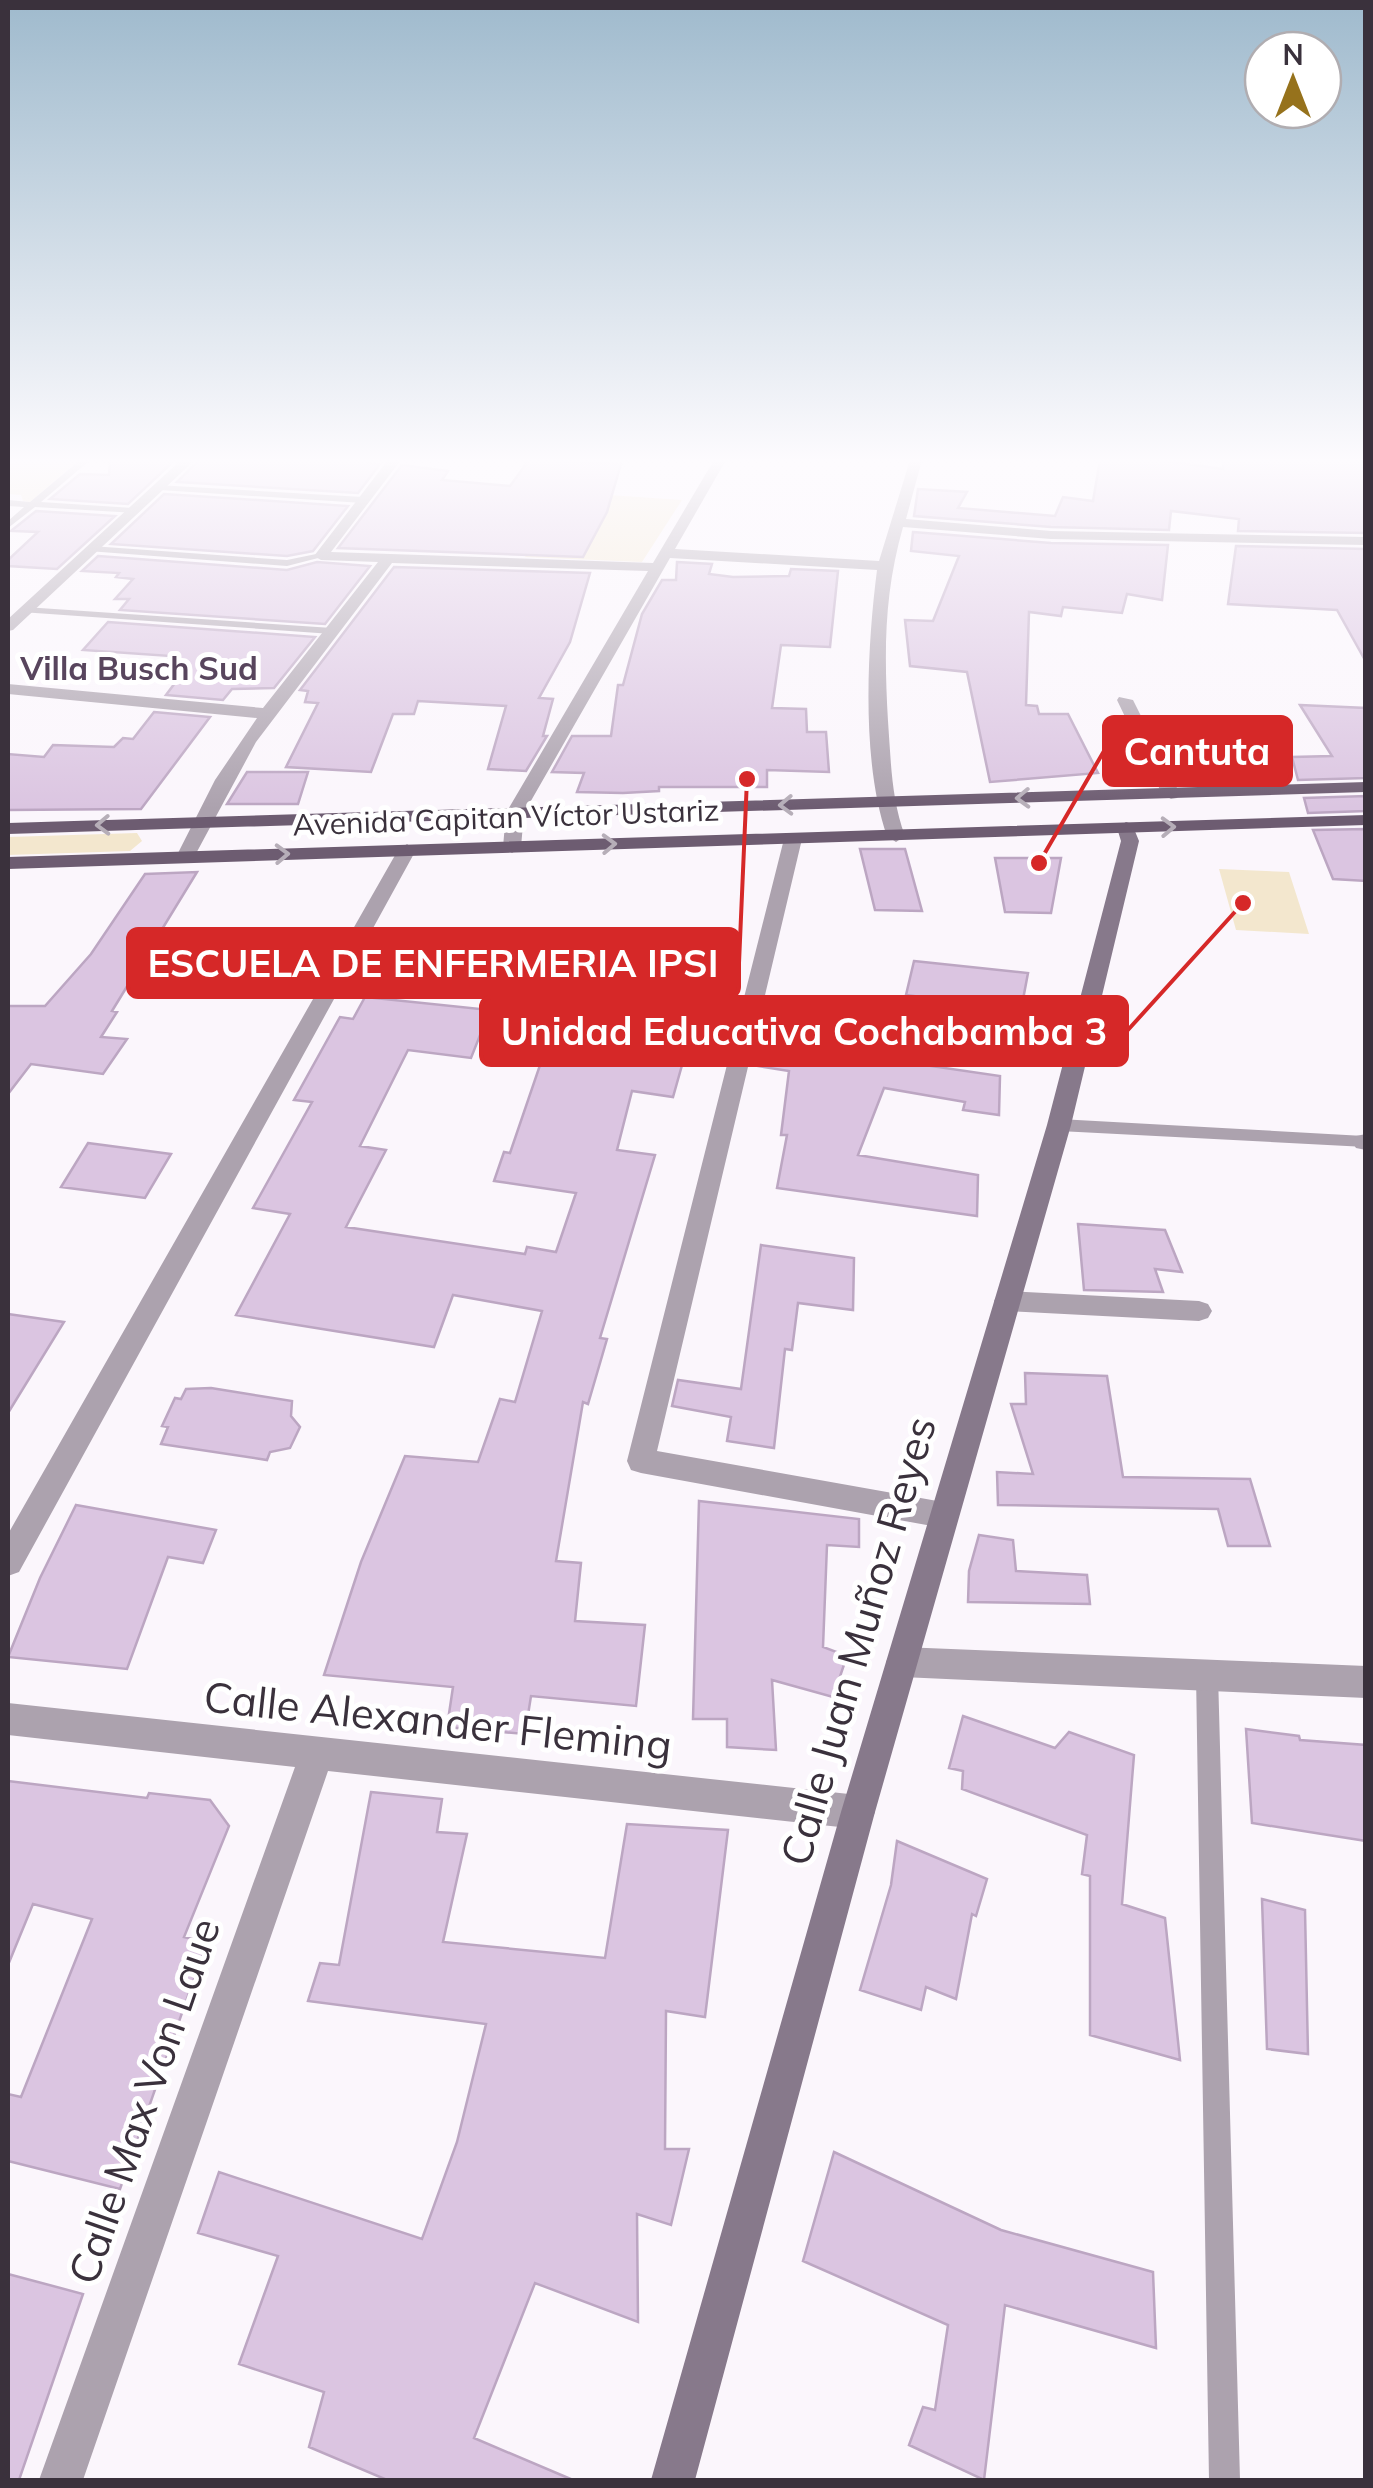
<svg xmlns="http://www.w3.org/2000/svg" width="1373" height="2488" font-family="Mulish,sans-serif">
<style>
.green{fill:#f3e7ce}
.building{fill:#dbc5e1;stroke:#bca6c2;stroke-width:2.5}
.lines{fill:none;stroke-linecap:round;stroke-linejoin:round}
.lane{fill:#aca2ae;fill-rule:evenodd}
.street{fill:#aca2ae;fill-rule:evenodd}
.secondary{fill:#87798b;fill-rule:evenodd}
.primary{fill:#6d5c71;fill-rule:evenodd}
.oneway{stroke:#b6aeb8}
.labels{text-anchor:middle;stroke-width:10;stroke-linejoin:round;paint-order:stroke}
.far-street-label{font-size:30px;fill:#3a313c;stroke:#fff}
.far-neighbourhood-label{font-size:32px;font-weight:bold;fill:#58455d;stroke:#fff}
.near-street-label{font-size:42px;fill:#3a313c;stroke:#fff}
.leader{fill:none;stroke:#d62828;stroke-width:4}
.callout-dot{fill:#d62828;stroke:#fff;stroke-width:4}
.callout{fill:#d62828;stroke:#d62828;stroke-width:4}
.callout-label{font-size:38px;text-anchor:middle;font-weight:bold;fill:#fff}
</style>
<rect width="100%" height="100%" fill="#fbf6fc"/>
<!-- green -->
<path class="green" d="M16 460H79L30 502 23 501 21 495 8 494V467Z
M565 492 682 500 642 562 525 557Z
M137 833 142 841 130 851 8 855V837Z
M1219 869 1289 872 1309 934 1236 930Z"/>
<!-- building -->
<path class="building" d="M110 460H175L128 504 50 499 80 474 109 475Z
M199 460H372L369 463 380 464 358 493 177 482Z
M529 460 621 464 607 512 583 557 338 548 402 465 448 471 442 480 510 486Z
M1100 460H1159L1223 469V460H1366V533L1238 531 1239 519 1171 511 1169 530 1051 527 914 516 918 489 967 492 958 508 1055 516 1063 497 1093 501Z
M164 494 348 506 313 551 287 556 111 544Z
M36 511 115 516 57 569 8 566V560L38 532 11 531Z
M913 532 1051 543 1168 545 1162 600 1127 594 1122 613 1063 607 1061 616 1029 612 1026 705 1037 706 1039 714H1068L1098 773 990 782 967 672 910 666 905 620 933 621 959 556 911 551Z
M1236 546 1366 549V662L1337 610 1228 604Z
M98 556 287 570 317 562 370 566 325 624 120 610 129 599H115L133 579 116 577 119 573 82 571Z
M677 562 712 564 709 574 733 577 789 576 791 569 838 571 830 647 781 645 772 708 806 709 807 732H826L829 772 767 770V787H659V791L623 793 577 792 584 773 552 772 572 736H611L618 685H623L642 614 662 580H676Z
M394 567 590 573 570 642 539 698 553 699 543 736H547L526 771 488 769 506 706 418 701 414 714H393L371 772 286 767 318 703 305 702 308 691 300 690Z
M108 622 315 637 274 688 232 689 223 700 166 695 187 667 163 665 171 656 83 650Z
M1300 705 1366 708V778L1298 780 1292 757 1332 756Z
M154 712 210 717 141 809 8 810V754L44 757 53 745 114 747 123 738 133 739Z
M247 772H308L298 804H227Z
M1366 796V811L1308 813 1304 798Z
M1366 829V881L1333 879 1313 830Z
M860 849H905L922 911 875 910Z
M995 858H1061L1051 913 1005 912Z
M197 872 112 1011 117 1012 101 1037 127 1039 103 1074 31 1064 8 1094V1006H45L91 954 145 874Z
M914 961 1028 973 1021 1010 906 995Z
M365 997 490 1010 471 1058 408 1050 360 1146 386 1150 346 1227 525 1254 527 1247 556 1252 576 1193 494 1181 504 1152 510 1153 553 1027 609 1033 617 999 699 1005 673 1097 632 1091 617 1150 655 1155 600 1338 607 1339 588 1404 583 1402 556 1561 581 1563 575 1621 645 1625 636 1706 531 1696 525 1734 447 1727 453 1687 324 1675 361 1562 405 1456 478 1462 500 1399 515 1402 542 1311 453 1295 434 1347 236 1315 290 1214 253 1208 312 1102 294 1100 340 1017 353 1019Z
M765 1025 894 1043 890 1060 1000 1076 999 1115 963 1110 965 1102 884 1088 858 1155 978 1175 977 1216 777 1188 787 1135H781L789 1071 758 1066Z
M88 1143 171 1154 145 1198 61 1187Z
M1078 1224 1165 1230 1182 1272 1155 1269 1163 1292 1084 1290Z
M761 1245 854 1258 853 1310 798 1303 792 1350 785 1349 774 1448 727 1441 731 1417 672 1406 678 1380 741 1389Z
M8 1314 64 1322 8 1413Z
M1025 1373 1107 1376 1123 1477 1250 1479 1270 1546H1228L1218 1509 998 1505 997 1472 1033 1474 1011 1404H1026Z
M211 1388 292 1401 291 1416 300 1427 290 1448 270 1452 267 1460 161 1444 168 1427 162 1426 175 1398 181 1399 186 1389Z
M699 1501 859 1519V1547L827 1545 823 1647 847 1656 833 1697 772 1680 776 1750 727 1747V1719H693Z
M76 1505 216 1530 203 1563 168 1557 127 1669 8 1657 40 1578Z
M979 1535 1013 1540 1016 1571 1087 1575 1090 1604 968 1602 969 1571Z
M963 1716 1055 1748 1069 1732 1134 1755 1122 1904 1165 1918 1180 2060 1090 2035V1876L1082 1874 1087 1835 962 1789 963 1771 949 1768Z
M1246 1729 1299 1736 1300 1740 1366 1745V1841L1252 1823Z
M8 1781 147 1798 149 1793 210 1800 229 1826 184 1937 207 1942 120 2189 8 2161V2094L21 2097 92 1919 33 1904 8 1965Z
M371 1792 442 1799 437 1832 467 1834 443 1942 605 1958 627 1824 728 1830 705 2017 666 2011 665 2149H689L671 2225 637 2214 638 2322 535 2283 474 2438 573 2480H387L309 2447 324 2392 239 2364 278 2256 198 2233 219 2172 422 2239 457 2142 486 2024 308 2001 320 1963 339 1965Z
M897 1841 987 1879 976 1916 972 1914 956 1999 926 1987 921 2010 860 1990 891 1885Z
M1262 1899 1305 1910 1308 2054 1267 2049Z
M834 2152 1001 2230 1153 2272 1156 2348 1005 2305 984 2480 909 2445 923 2407 935 2410 948 2325 803 2261Z
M8 2274 83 2294 19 2480H8Z"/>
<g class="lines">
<!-- lane -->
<path class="lane" d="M8 460H12V461L8 464Z
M80 460H90L41 502 133 508 138 511 136 513 35 507 8 528V521L24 507 8 506V500L30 502Z
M157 485 363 497 368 500 363 503 160 490Z
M91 546 287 560 321 553 326 556 287 566 88 551V547Z
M25 607 332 628 337 631 332 634 21 612 20 610Z
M1059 1119 1364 1136 1366 1147 1059 1131 1051 1125Z
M1207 1663 1215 1666 1218 1674 1240 2480H1209L1196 1674 1199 1666Z"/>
<!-- street -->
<path class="street" d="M181 460H195L13 630 8 631V619Z
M388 460H401L331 552 653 563 714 460H726L675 549 879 561 910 460H922L906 519 1051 531 1366 537V545L1051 539 903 527C884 594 884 651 888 721 891 761 891 798 905 836L896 842 887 836C861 762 867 648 877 570L670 558 524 813 521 847 512 853 503 847 506 813 648 571 392 563 256 742 192 861H178L176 857 215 780 257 718 8 694V684L263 708 378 562 321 560 314 556Z
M1119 697 1133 700 1180 794 1177 798 1171 799 1162 794 1117 700Z
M793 833 802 839 657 1451 943 1502 953 1506 958 1515 953 1524 943 1528 641 1473 631 1470 627 1461 784 839Z
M407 844 416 850 19 1572 8 1576V1534L398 850Z
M1366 1134V1150L1356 1148 1352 1142 1356 1136Z
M1007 1291 1199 1301 1208 1304 1212 1311 1208 1318 1199 1321 1007 1311 998 1308 994 1301 998 1294Z
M902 1647 1366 1666V1698L902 1677 891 1673 886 1662 891 1651Z
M8 1703 858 1795 870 1800 875 1812 870 1824 858 1829 328 1771 83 2480H39L295 1767 8 1735Z"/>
<!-- secondary -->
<path class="secondary" d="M1126 822 1132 824 1139 841 1071 1125 875 1812 695 2480H651L841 1812 1047 1125 1121 841 1117 828Z"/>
<!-- primary -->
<path class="primary" d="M1366 782V792L8 834V823Z
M1366 815V825L8 869V857Z"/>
</g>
<!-- one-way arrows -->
<defs><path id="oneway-chevron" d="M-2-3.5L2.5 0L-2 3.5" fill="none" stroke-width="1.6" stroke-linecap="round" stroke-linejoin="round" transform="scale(2.5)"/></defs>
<g class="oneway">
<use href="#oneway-chevron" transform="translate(1023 798) rotate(178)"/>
<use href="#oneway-chevron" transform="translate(786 805) rotate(178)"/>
<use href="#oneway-chevron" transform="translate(103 825) rotate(178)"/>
<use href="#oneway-chevron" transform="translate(1168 827) rotate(-2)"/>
<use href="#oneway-chevron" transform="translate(609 844) rotate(-2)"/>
<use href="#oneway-chevron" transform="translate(282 854) rotate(-2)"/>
</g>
<!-- sky -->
<linearGradient id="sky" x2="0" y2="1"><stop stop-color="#9fbacd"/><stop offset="0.57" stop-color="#fdfbfe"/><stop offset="1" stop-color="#fdfbfe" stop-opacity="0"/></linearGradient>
<rect width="1373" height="809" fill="url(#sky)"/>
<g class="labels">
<!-- far-street labels -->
<g class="far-street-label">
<text transform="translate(506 818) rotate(-2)" y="10">Avenida Capitan Víctor Ustariz</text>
</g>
<!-- far-neighbourhood labels -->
<g class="far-neighbourhood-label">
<text x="139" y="680">Villa Busch Sud</text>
</g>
<!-- near-street labels -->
<g class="near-street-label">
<text transform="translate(858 1641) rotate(-74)" y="15">Calle Juan Muñoz Reyes</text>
<text transform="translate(438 1721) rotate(6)" y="15">Calle Alexander Fleming</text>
<text transform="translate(144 2101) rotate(-71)" y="15">Calle Max Von Laue</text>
</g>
</g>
<!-- callouts -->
<path class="leader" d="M1039 863L1104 751M747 779L739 963M1243 903L1127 1031"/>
<g class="callout-dot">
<circle cx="1039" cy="863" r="10"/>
<circle cx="747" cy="779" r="10"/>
<circle cx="1243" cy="903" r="10"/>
</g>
<g class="callout">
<rect x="1104" y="717" width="187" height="68" rx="10"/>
<rect x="128" y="929" width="611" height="68" rx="10"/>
<rect x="481" y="997" width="646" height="68" rx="10"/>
</g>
<g class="callout-label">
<text x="1197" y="765">Cantuta</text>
<text x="433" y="977">ESCUELA DE ENFERMERIA IPSI</text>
<text x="804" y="1045">Unidad Educativa Cochabamba 3</text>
</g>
<!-- border -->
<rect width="1373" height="2488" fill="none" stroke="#3a313c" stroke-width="20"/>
<!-- north arrow -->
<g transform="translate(1293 80)"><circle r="48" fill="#ffffff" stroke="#b0adb1" stroke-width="2.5"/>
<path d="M0-8L18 38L0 25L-18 38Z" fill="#96721c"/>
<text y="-15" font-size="28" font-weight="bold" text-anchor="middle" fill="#3a313c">N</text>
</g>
</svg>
